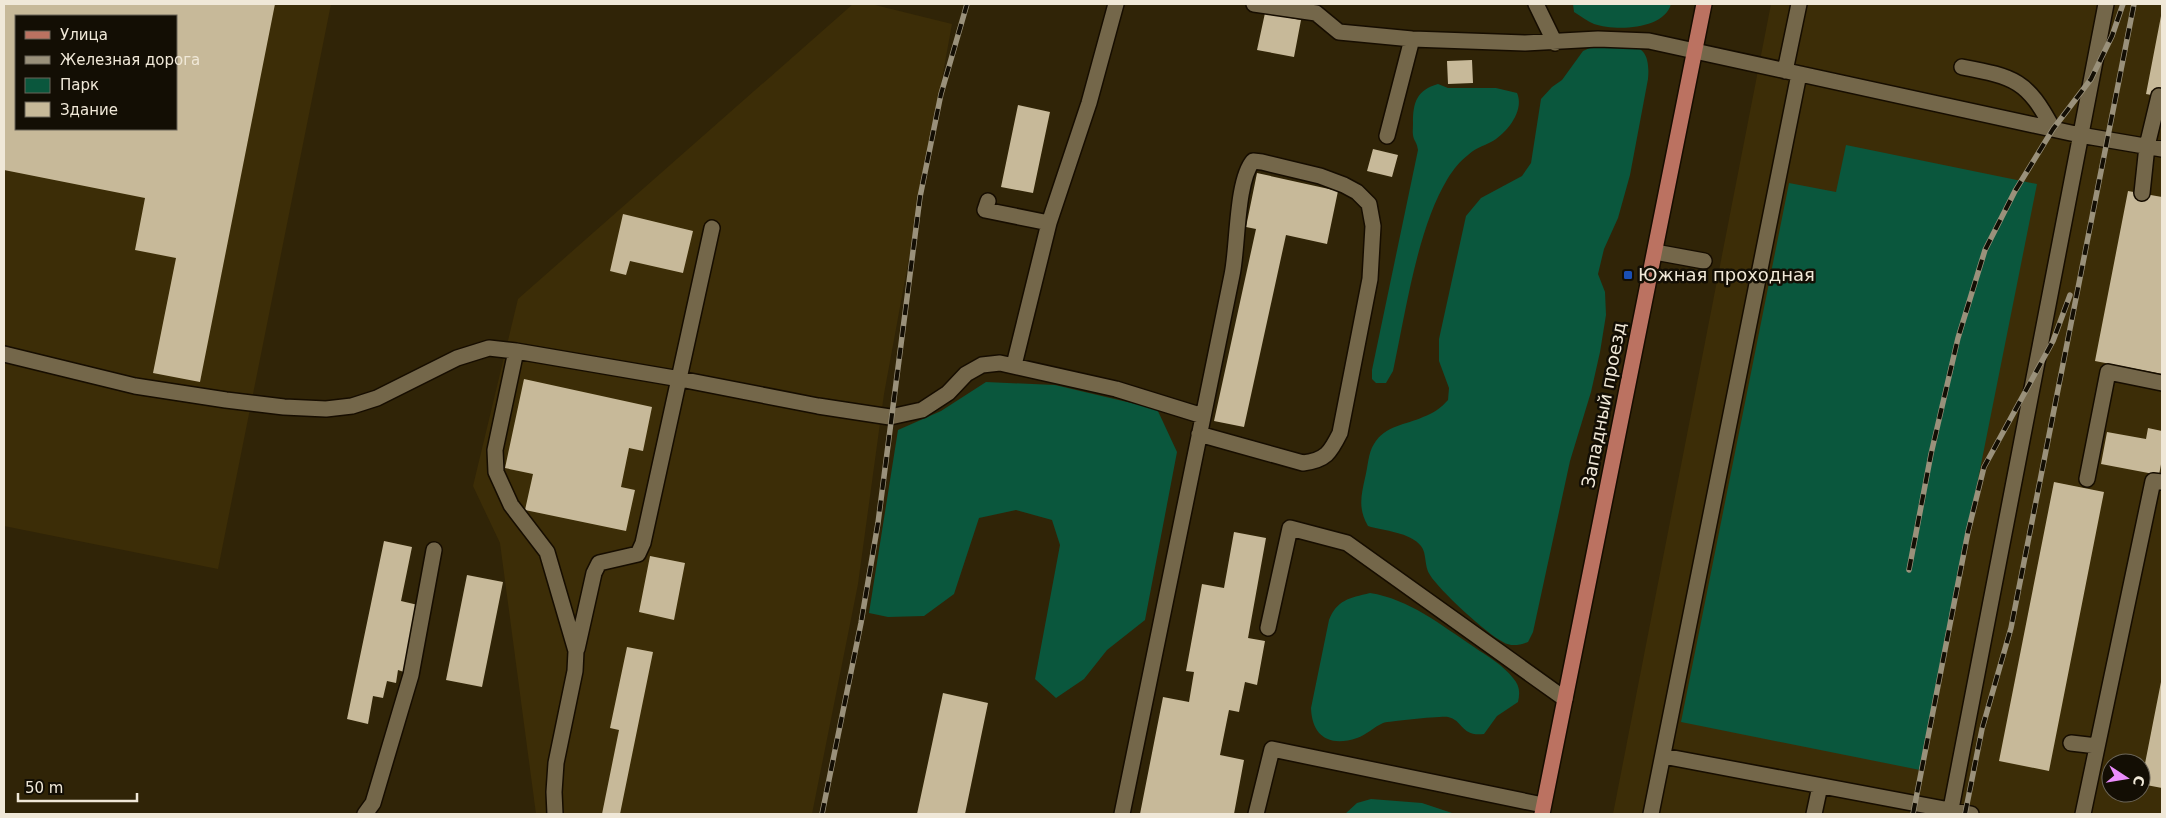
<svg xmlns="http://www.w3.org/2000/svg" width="2166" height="818" font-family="'DejaVu Sans',sans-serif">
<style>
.built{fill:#3c2d07;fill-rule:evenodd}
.green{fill:#0a573d}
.building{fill:#c7b999;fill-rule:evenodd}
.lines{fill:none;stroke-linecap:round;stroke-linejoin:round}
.minor-casing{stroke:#160d00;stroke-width:18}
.major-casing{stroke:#160d00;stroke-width:18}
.minor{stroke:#74674a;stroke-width:15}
.major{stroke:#bb7261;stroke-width:15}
.rail-casing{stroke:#9a917b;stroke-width:5.5}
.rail{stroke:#130e04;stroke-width:4;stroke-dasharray:11;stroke-linecap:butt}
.transit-dot{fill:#1a4fb4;stroke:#130e04;stroke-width:2}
.labels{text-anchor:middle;stroke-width:5;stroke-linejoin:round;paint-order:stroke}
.poi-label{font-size:18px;fill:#f0e8d8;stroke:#130e04;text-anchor:start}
.street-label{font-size:18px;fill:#f0e8d8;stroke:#130e04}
</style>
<rect width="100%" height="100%" fill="#302407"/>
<!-- built -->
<path class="built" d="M4 4H331L218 569 4 526ZM16 16H176V129H16Z
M853 4H871L952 24 884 394 858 584 812 814H536L500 543 473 486 518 299Z
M1771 4H2162V814H1613ZM2111 763H2141V793H2111Z"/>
<!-- green -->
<path class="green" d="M1573 4H1671C1664 30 1615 31 1594 24 1587 21 1581 16 1574 12Z
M1594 46C1625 46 1652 36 1648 79L1630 175 1618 218 1604 249 1598 274 1605 292 1606 315 1600 352 1591 392 1570 461 1533 632 1528 642C1520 645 1511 647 1503 642 1487 634 1439 590 1430 575 1424 567 1427 553 1421 546 1410 532 1384 531 1368 526 1358 509 1361 496 1365 478 1368 467 1368 453 1374 444 1385 425 1406 425 1423 417 1434 413 1441 408 1448 400L1449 388 1439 361V339L1466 216 1481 198 1522 176 1531 163 1541 99 1552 87 1562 80 1583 51Z
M1438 84 1448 88H1496L1517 93C1525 111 1506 134 1491 142 1483 146 1474 149 1468 155 1460 161 1453 170 1448 178 1417 229 1406 311 1393 371L1386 383H1376L1372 379V370L1418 150C1417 144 1416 143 1414 139 1412 134 1413 128 1413 123 1413 102 1417 90 1438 84Z
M1846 145 2037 184 1920 770 1681 722 1789 183 1836 192Z
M986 382 1055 385 1157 409 1177 452 1145 620 1107 650 1084 679 1056 698 1035 679 1060 545 1052 520 1016 510 979 518 954 594 924 616 888 617 869 613 898 430 941 411Z
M1370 593C1409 599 1441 625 1474 647 1487 656 1503 665 1513 678 1520 686 1520 693 1518 702L1497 716 1484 734C1461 737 1463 720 1448 717 1441 716 1391 721 1383 723 1374 727 1366 735 1357 738 1330 747 1312 737 1311 708L1329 620C1337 600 1349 598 1370 593Z
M1371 799 1422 803 1455 814H1345L1357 803Z"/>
<!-- building -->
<path class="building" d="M4 4H275L200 382 153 373 176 258 135 250 145 198 4 170ZM16 16H176V129H16Z
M1265 13 1301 20 1294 57 1257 50Z
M2161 16H2162V97L2146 94Z
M1472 60 1473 83 1448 84 1447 61Z
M1018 105 1050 112 1033 193 1001 187Z
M1373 149 1398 155 1392 177 1367 171Z
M1257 173 1338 191 1327 244 1286 235 1244 427 1214 421 1256 229 1246 227Z
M2128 191 2162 197V374L2095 361Z
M623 214 693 231 683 273 630 261 626 275 610 271Z
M524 379 652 407 643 451 629 448 621 487 635 490 626 531 525 510 533 474 505 468Z
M2148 428 2162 431V459L2159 475 2101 464 2107 432 2146 439Z
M2054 482 2104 492 2049 771 1999 761Z
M1234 532 1266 538 1248 638 1265 641 1257 685 1245 682 1239 712 1229 710 1220 755 1244 760 1234 814H1140L1163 697 1189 702 1194 672 1186 671 1202 584 1224 588Z
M384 541 412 547 401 601 418 605 404 672 398 670 396 683 387 681 383 698 373 696 368 724 347 719Z
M650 556 685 563 674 620 639 612Z
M467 575 503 582 482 687 446 680Z
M627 647 653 652 620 814H602L619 730 610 728Z
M2161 682H2162V788L2141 784Z
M943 693 988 703 965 814H917Z"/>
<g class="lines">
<defs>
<path id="minor" d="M1254 4 1316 13 1339 32 1412 39 1525 43 1598 39 1649 41 2080 135 2162 149
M1536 4 1555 43
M1962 67C2015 77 2027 80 2053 129
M1785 71 1799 4
M1387 136 1412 39
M2142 193 2147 146 2159 96
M988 201 985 210 1049 223
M1655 252 1704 261
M516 351 495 450 496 472 511 505 547 552 576 651 575 671 556 763 554 792 555 814
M4 354 135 386 226 400 284 407 326 409 352 406 377 398 457 358 489 348 516 351 680 379 818 406 890 417 922 410 948 393 966 374 982 365 1000 363 1116 389 1203 416
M1014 365 1049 223 1089 103 1116 4
M2087 479 2108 372 2162 383
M1268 628 1290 528 1347 543 1565 699
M577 649 594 573 599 563 638 554 643 543 712 228
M2071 743 2097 746
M1663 756 1971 814
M365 814 373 803 411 675 434 550
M1122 814C1159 635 1195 455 1232 275 1238 247 1236 181 1253 161L1262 162 1320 176 1344 185 1357 192 1369 204 1373 226 1370 279 1340 433C1330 453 1326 460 1303 463L1199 434
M1256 814 1272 749 1543 805
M1651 814 1799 74
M1814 814 1820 786
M1950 814 2106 4
M2083 814 2153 481 2162 482"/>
<path id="major" d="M1542 814 1704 4"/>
</defs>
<!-- minor casing -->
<use href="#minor" class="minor-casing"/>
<!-- major casing -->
<use href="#major" class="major-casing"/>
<!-- minor -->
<use href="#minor" class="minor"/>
<!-- major -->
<use href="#major" class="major"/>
<defs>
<path id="rail" d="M1909 570 1931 454 1958 338 1985 250 2015 191 2053 129 2091 79 2112 36 2123 4
M822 814 861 623 878 523 920 197 941 94 967 4
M1913 814 1968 532 1984 467 2053 341 2070 295
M1965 814 1982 729 2011 628 2134 4"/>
</defs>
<!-- rail casing -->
<use href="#rail" class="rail-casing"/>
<!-- rail -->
<use href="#rail" class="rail"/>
</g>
<!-- markers -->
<rect class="transit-dot" x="1623" y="270" width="10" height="10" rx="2.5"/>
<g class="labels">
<!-- poi labels -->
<g class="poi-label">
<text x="1638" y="281">Южная проходная</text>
</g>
<!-- street labels -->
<g class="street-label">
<text transform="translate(1604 405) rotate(-79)" y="6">Западный проезд</text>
</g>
</g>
<!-- border -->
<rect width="2166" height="818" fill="none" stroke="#f0e8d8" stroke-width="10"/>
<!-- legend -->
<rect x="15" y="15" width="162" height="115" fill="#130e04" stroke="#6b6559"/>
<rect x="25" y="31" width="25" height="8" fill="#bb7261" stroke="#6b6559"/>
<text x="60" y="40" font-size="15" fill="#f0e8d8">Улица</text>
<rect x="25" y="56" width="25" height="8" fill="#9a917b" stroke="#6b6559"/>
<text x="60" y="65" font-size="15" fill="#f0e8d8">Железная дорога</text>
<rect x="25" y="78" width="25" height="15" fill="#0a573d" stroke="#6b6559"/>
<text x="60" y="90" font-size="15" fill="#f0e8d8">Парк</text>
<rect x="25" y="102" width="25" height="15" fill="#c7b999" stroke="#6b6559"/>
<text x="60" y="115" font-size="15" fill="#f0e8d8">Здание</text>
<!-- north arrow -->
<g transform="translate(2126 778) rotate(102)"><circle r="24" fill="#130e04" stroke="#6b6559"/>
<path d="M0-4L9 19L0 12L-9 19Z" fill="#eb8dfc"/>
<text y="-8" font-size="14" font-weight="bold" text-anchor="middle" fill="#f0e8d8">С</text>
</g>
<!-- scale -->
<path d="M18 793v8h119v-8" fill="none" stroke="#f0e8d8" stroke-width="2.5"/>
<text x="25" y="793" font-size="15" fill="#f0e8d8" stroke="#130e04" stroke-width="4" paint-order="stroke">50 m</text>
</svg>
